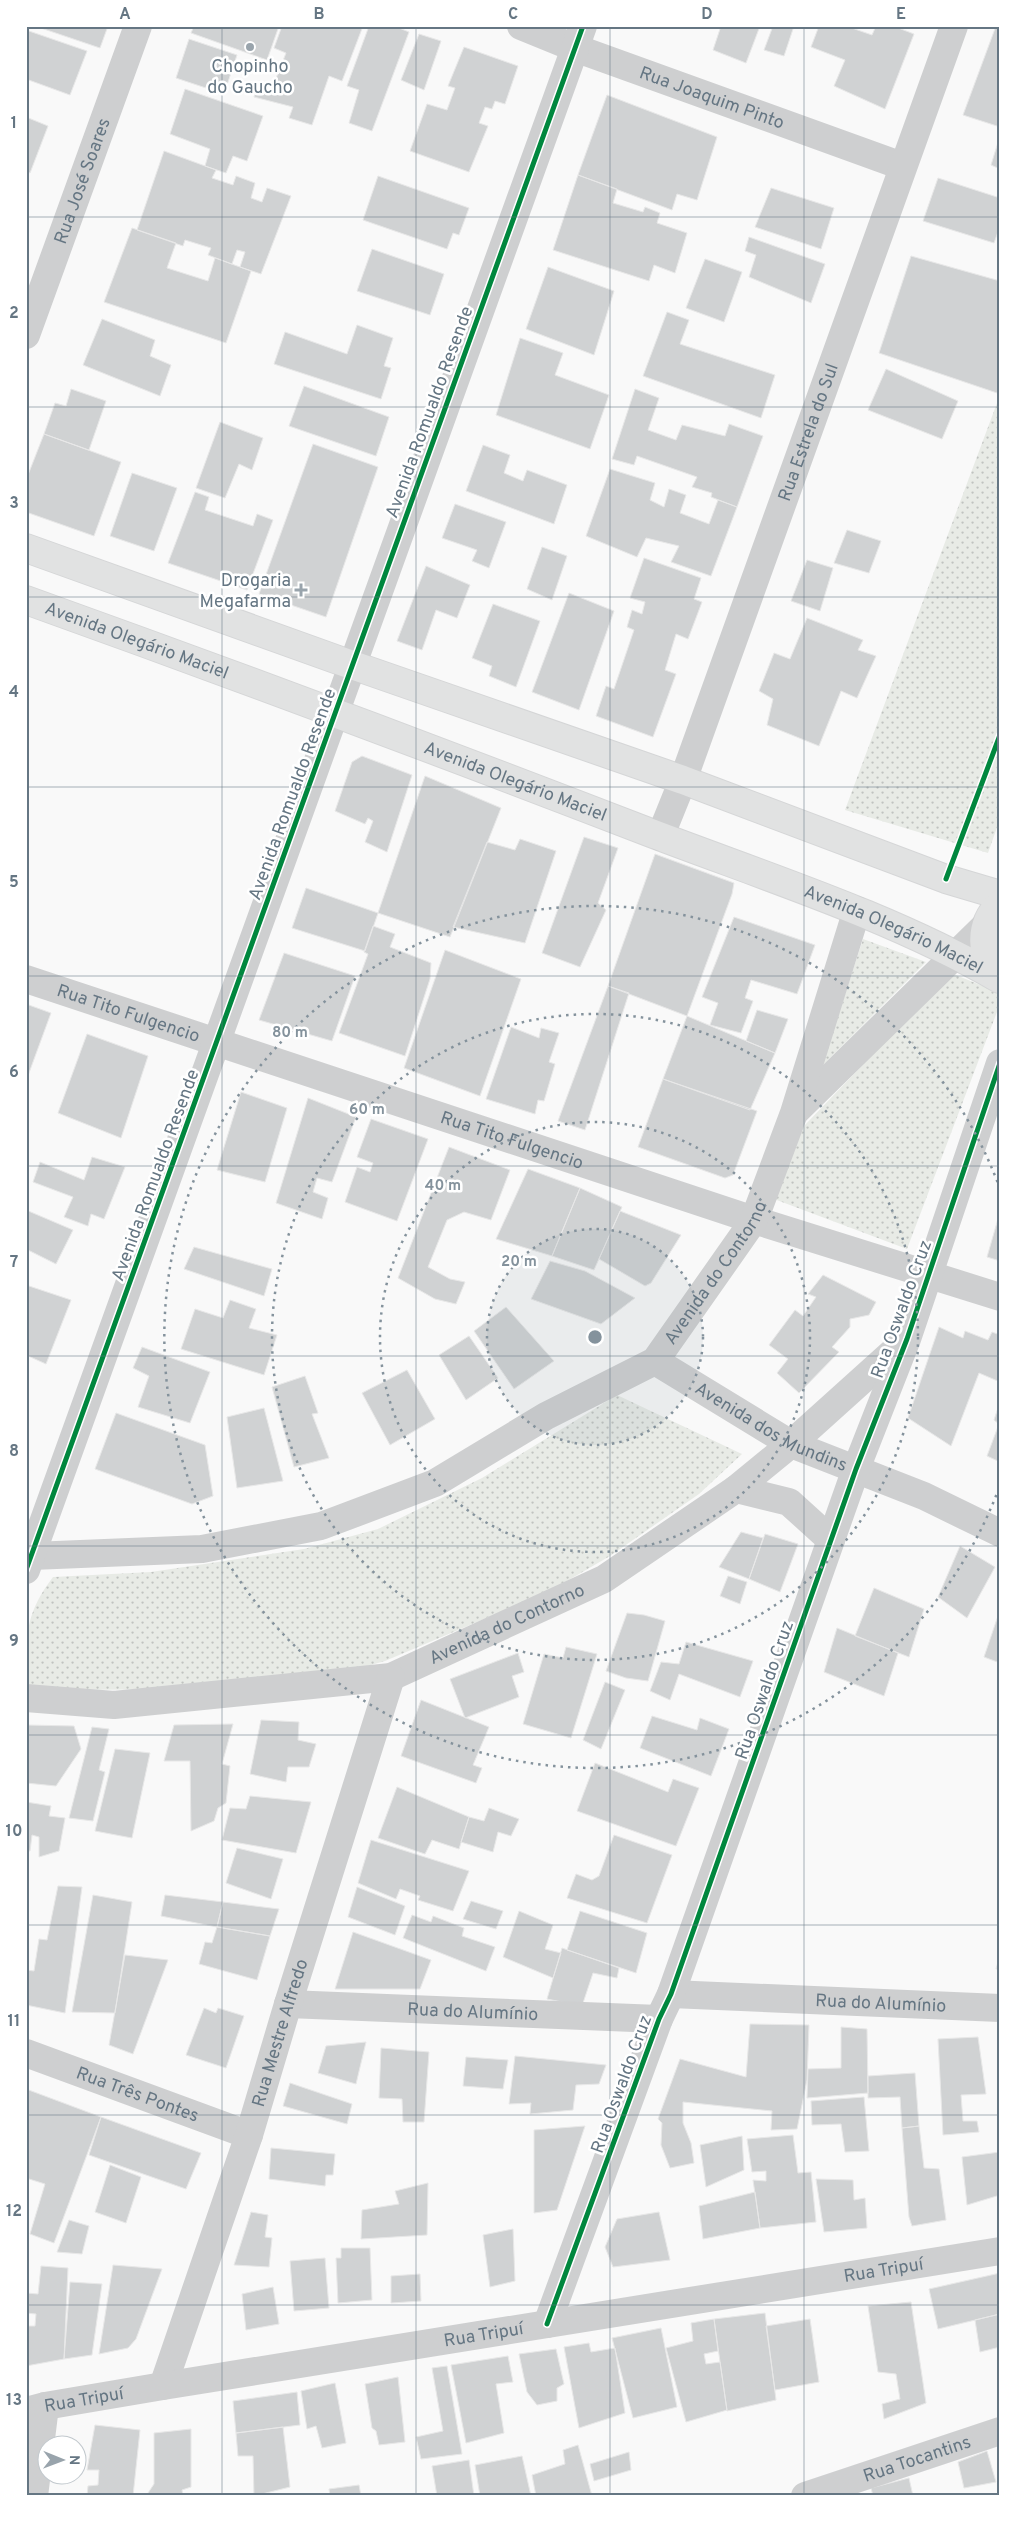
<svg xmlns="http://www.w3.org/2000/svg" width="1026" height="2522" font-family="Overpass,sans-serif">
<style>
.park{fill:url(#park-dots)}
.building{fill:#d0d2d3;stroke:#e8e8e8}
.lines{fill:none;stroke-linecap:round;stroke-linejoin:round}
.secondary-casing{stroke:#d5d6d7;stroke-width:30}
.minor{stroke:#cecfd0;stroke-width:28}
.tertiary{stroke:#cecfd0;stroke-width:28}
.secondary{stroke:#e1e2e2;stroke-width:28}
.cycleway-casing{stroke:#fff;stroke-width:8}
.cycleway{stroke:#00873e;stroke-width:5}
.grid{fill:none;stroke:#657683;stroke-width:1;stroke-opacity:0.55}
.ring{fill:none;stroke:#84929c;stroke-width:2.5;stroke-dasharray:2.5 5}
.poi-dot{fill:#99a4ac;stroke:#fff;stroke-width:2}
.labels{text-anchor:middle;stroke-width:5;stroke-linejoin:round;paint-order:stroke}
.poi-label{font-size:18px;fill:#657683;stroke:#fff}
.street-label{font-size:18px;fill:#657683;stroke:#fff}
.centre{fill:#84929c;stroke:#fff;stroke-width:2.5}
.ring-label{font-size:15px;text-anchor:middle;font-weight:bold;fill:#84929c;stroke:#fff;stroke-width:5;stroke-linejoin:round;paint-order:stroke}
.neatline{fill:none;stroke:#657683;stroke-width:2}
.grid-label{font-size:16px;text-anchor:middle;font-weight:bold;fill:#657683}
</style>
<defs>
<pattern id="park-dots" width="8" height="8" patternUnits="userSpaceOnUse" patternTransform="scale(1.25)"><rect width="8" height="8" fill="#e8ebe6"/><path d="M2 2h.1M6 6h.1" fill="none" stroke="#c0c3c0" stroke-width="1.8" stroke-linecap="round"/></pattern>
</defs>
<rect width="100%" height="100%" fill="#f9f9f9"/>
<!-- park -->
<path class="park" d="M1000 395V819L988 853 845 810Z
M863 939 926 962 822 1066Z
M951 973 1000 993V1004L907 1249 774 1199 804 1126Z
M617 1395 742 1454 699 1494 610 1556 548 1592 385 1661 339 1674 224 1689 52 1690 26 1684C26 1638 24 1615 53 1577L151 1572 304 1549 378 1529 482 1478Z"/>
<!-- building -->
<path class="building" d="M35 26H108L100 48Z
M194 26H279L267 60 191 33Z
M282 26H363L342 81 329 76 312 125 289 118 293 107 254 97 259 81 273 86 286 53 274 48Z
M369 26H394L409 32 372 131 349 123 359 90 347 86Z
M721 26H760L746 63 713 50Z
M773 26H794L784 56 764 50Z
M819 26H846L872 35 876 26H893L914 34 885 109 834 86 845 60 811 47Z
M996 26H1000V127L963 115Z
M26 30 87 51 70 95 26 79Z
M419 34 441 41 424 90 401 80Z
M189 39 237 55 224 94 176 78Z
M464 47 518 66 505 104 495 101 492 109 485 107 479 123 488 126 469 172 410 151 427 104 447 110 455 88 448 86Z
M185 89 263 116 247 161 233 156 226 173 205 166 210 149 170 134Z
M607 95 717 137 697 200 677 194 672 210 578 175Z
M26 117 48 126 30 173 26 171Z
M1000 136V169L991 165Z
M164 151 216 170 212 178 233 185 236 176 255 183 251 198 262 202 267 188 291 196 261 274 240 267 245 252 237 250 232 264 208 255 211 248 185 240 183 246 137 230Z
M578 175 617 189 613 203 643 212 645 207 660 213 657 223 687 233 675 273 654 265 649 281 553 250Z
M378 176 469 208 459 235 453 233 447 249 363 220Z
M938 178 1000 198V226L994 243 923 221Z
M771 188 834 208 821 249 755 227Z
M132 228 176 243 167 268 208 281 215 258 251 271 226 343 104 302Z
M749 237 825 264 811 303 749 277 756 255 745 251Z
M372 249 444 274 430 315 357 291Z
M911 256 1000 281V394L879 353Z
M705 259 742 272 724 322 686 308Z
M548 267 614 291 594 355 526 329Z
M667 312 689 320 680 344 775 375 761 418 643 376Z
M102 319 155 340 150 356 171 365 160 396 83 365Z
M357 325 393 338 384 366 391 368 381 399 274 364 285 332 347 354Z
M520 338 563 353 555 375 609 395 590 449 496 415Z
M886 369 958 401 942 439 868 410Z
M304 386 389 417 376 456 289 426Z
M71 389 106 401 89 450 44 434 55 403 66 406Z
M635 389 659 398 648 430 676 440 682 425 725 436 729 424 763 436 737 507 711 497 712 493 692 487 697 477 637 456 634 465 612 459Z
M220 422 263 438 252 470 239 464 225 498 196 488Z
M44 434 121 462 94 536 26 512V480Z
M313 444 378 467 326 617 259 594Z
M483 445 510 455 504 473 523 481 527 470 567 485 554 524 466 491Z
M610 469 655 483 650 500 664 507 669 489 686 495 680 513 709 524 718 500 737 507 711 576 671 562 679 546 646 538 637 557 586 536Z
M132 473 177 488 154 551 110 536Z
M195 492 209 497 205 510 253 526 257 514 273 520 247 590 168 563Z
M455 504 506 522 489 568 472 561 477 550 442 538Z
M847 530 881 541 869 573 834 563Z
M542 547 567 556 552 600 527 589Z
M644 558 701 578 694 599 702 602 688 639 676 634 665 670 676 674 653 737 596 716 606 686 614 689 634 630 627 627 632 610 642 614 645 602 630 598Z
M807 560 833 568 820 611 791 601Z
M426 566 470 585 457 618 436 610 422 650 397 641Z
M569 593 614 611 579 710 532 692Z
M493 604 540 621 516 687 489 676 492 666 472 658Z
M807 618 863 640 858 650 876 656 857 698 841 691 819 746 767 725 773 699 759 691 774 653 790 659Z
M362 756 412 775 387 852 365 842 373 821 368 818 365 824 335 811 352 762Z
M425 776 501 808 450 937 378 913Z
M584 837 618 848 598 903 606 910 580 967 542 953Z
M520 839 556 851 525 943 453 927 487 842 515 850Z
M655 854 734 883 732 894 687 1016 608 986Z
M306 888 378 913 365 951 292 928Z
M734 917 815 945 797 994 751 980 745 998 753 1001 741 1033 710 1025 718 1003 702 997Z
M373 926 395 934 390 947 431 963 430 979 405 1056 339 1033 368 954 364 952Z
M445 950 521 979 480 1096 404 1068Z
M284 953 355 976 332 1041 259 1020Z
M608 986 629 993 585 1130 558 1121Z
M26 1004 51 1013 26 1081Z
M757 1010 788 1019 775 1053 746 1041Z
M687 1016 775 1053 750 1110 663 1079Z
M511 1027 539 1038 541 1028 559 1033 549 1062 555 1064 544 1101 538 1100 535 1114 486 1099Z
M87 1034 148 1056 121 1138 58 1113Z
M663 1079 757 1111 733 1175 725 1178 638 1147Z
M241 1092 287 1108 265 1182 217 1170Z
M308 1098 356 1117 332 1182 317 1178 313 1192 328 1198 322 1219 276 1203Z
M371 1119 428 1139 397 1221 345 1202 357 1167 370 1172 373 1163 357 1157Z
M449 1147 510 1170 491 1220 464 1212 447 1220 428 1267 450 1279 465 1282 456 1304 435 1299 398 1278Z
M92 1157 125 1167 104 1219 91 1214 88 1226 64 1217 73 1197 33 1182 40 1162 84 1180Z
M528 1169 580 1188 552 1256 496 1239Z
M580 1188 622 1207 594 1270 552 1256Z
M26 1210 73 1230 56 1264 26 1249Z
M620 1211 681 1235 651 1283 645 1286 599 1259Z
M1000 1212V1261L987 1257Z
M194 1247 272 1269 264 1296 184 1269Z
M550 1261 585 1271 635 1298 601 1324 531 1299Z
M823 1275 876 1302 869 1315 850 1319V1327L832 1347 839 1352 799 1393 777 1373 788 1359 769 1345 795 1310 803 1316 816 1297 808 1294Z
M26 1285 71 1300 46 1364 26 1355Z
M230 1300 256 1309 249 1328 277 1335 264 1375 181 1349 195 1309 223 1318Z
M506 1307 554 1361 514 1389 474 1331Z
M939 1327 963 1338 965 1331 988 1340 992 1332 1000 1335V1382L979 1373 951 1446 908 1418Z
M469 1336 498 1378 466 1400 439 1355Z
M142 1347 210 1372 190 1423 138 1407 149 1376 133 1368Z
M407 1370 435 1419 390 1445 362 1393Z
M305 1376 318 1413 312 1414 329 1458 294 1467 272 1387Z
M1000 1402V1462L987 1456 999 1424 994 1420Z
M264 1408 283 1481 237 1488 227 1417Z
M116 1413 205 1445 213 1496 192 1504 95 1469Z
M741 1532 763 1538 749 1579 719 1567Z
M765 1534 798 1544 780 1592 749 1579Z
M960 1546 995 1567 967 1618 938 1597Z
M728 1576 747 1582 740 1604 720 1596Z
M874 1588 924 1609 909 1657 855 1636Z
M1000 1610V1663L984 1657Z
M627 1613 644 1615 665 1621 648 1681 626 1678 606 1671Z
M837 1628 898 1653 884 1696 824 1672Z
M686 1642 753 1661 740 1697 679 1674 670 1700 650 1691 661 1662 679 1664Z
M566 1647 597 1654 571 1738 523 1724 544 1654 563 1658Z
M518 1653 524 1672 512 1676 519 1697 465 1718 450 1679Z
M605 1682 625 1690 601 1749 583 1740Z
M421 1700 489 1727 473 1765 482 1768 476 1783 401 1756Z
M652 1716 697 1730 700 1718 729 1729 711 1776 640 1748Z
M261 1720 299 1722 298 1740 316 1744 309 1767H288L286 1782 250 1774Z
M233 1724 222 1764 230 1766 226 1803 218 1808 214 1821 191 1831 190 1761H164L174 1725Z
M26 1725 74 1726 81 1749 56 1786 26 1783Z
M92 1727 109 1729 99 1770 105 1772 93 1821 69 1818Z
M115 1749 150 1753 132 1838 95 1831Z
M595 1763 668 1792 673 1779 699 1788 676 1846 577 1811Z
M397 1787 469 1817 459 1849 432 1840 425 1854 378 1838Z
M250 1796 311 1802 296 1853 222 1840 230 1808 246 1809Z
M26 1802 51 1806 49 1816 65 1818 59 1851 39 1857V1837L32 1835 30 1851H26Z
M489 1808 519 1819 511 1836 498 1832 493 1852 461 1842 469 1817 484 1821Z
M614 1835 672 1855 647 1923 567 1898 576 1874 592 1880 599 1876Z
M371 1840 469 1871 453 1911 418 1900 420 1896 400 1889 396 1899 358 1883Z
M237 1848 283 1859 271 1899 226 1883Z
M58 1886 82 1887 65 2013 26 2005V1970L34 1971 39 1939 47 1940Z
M357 1887 405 1906 395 1935 348 1917Z
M93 1895 132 1902 115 2013 72 2012Z
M165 1895 223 1902 217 1927 161 1916Z
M471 1901 503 1911 496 1929 463 1919Z
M223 1902 279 1909 270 1936 217 1927Z
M519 1911 553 1925 545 1949 561 1953 553 1978 503 1957Z
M580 1911 647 1933 636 1973 567 1950Z
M412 1915 431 1922 433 1916 464 1928 462 1936 495 1947 486 1971 403 1938Z
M217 1927 270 1936 257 1980 199 1964 205 1942 212 1943Z
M353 1932 431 1960 420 1989H335Z
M562 1948 619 1968 617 1978 593 1973 582 2006 547 1999Z
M125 1955 168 1960 133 2054 109 2045Z
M1000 1955V1969H996Z
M204 2008 216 2013 218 2008 244 2016 226 2068 186 2055Z
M750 2024 809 2025 807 2080 797 2129 771 2130 772 2111 683 2102V2123L691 2143 694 2163 670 2168 661 2145 662 2123 658 2119 680 2059 746 2077Z
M841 2027 867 2029 868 2093 807 2098 808 2069 841 2068Z
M978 2037 986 2094 961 2095 963 2121H977L979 2132 943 2135 938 2039Z
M366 2042 356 2084 318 2073 326 2046Z
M381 2048 429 2052 424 2122H403L402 2099 379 2098Z
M515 2056 606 2065 599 2084 576 2085 573 2110 530 2114 531 2103 509 2104Z
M466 2057 508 2060 503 2089 463 2086Z
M915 2073 919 2126 902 2128 900 2097 868 2098V2076Z
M290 2083 352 2104 347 2124 283 2106Z
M26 2089 101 2117 54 2243 30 2234 45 2184 26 2178Z
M864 2097 869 2151 845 2152 841 2124 812 2125 811 2101Z
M101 2117 201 2153 186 2189 89 2155Z
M585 2126 557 2210 534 2213V2130Z
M919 2126 924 2168 939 2169 946 2220 912 2226 909 2217 902 2128Z
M793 2135 798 2173 811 2172 816 2222 760 2228 753 2180 766 2181V2171L752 2172 747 2139Z
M742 2136 744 2170 706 2187 700 2145Z
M271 2148 335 2154 333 2175H326L325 2186 269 2179Z
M1000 2152V2195L967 2205 962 2157Z
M110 2165 141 2177 126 2223 95 2212Z
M816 2179 853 2180 854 2200 865 2198 867 2228 824 2232Z
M428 2183 427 2235 361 2239 362 2210 399 2204 395 2191Z
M755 2192 760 2228 703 2239 699 2206Z
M251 2212 268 2215 265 2237 272 2238 269 2267 234 2265Z
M659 2212 670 2260 613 2267 605 2247 617 2219Z
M69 2220 89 2226 82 2254 57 2252Z
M513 2229 515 2281 490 2287 483 2235Z
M341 2248H370L372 2300 338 2303 336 2258H341Z
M325 2258 329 2308 294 2311 290 2261Z
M113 2265 162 2269 136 2339 128 2348 99 2354Z
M41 2266 68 2268 64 2359 26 2366V2326H35L36 2314 26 2313V2293L38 2294Z
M1000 2273V2314L938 2329 929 2289Z
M420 2274 421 2301 391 2303V2276Z
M70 2282 102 2284 92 2355 64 2359Z
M273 2287 279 2324 246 2330 242 2294Z
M911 2302 926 2403 884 2419 882 2404 900 2399 896 2374 878 2372 868 2306Z
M765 2313 776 2400 727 2411 714 2319Z
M1000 2314V2347L980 2352 975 2320Z
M714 2319 718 2351 704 2354 706 2364 720 2362 727 2410 686 2422 666 2348 693 2341 691 2323Z
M810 2319 819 2382 775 2390 766 2326Z
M661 2328 677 2407 633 2418 612 2338Z
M589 2343 591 2352 615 2348 625 2413 579 2428 564 2347Z
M556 2349 564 2384 557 2388V2401L537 2405 527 2392 519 2354Z
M508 2356 513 2382 496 2384 504 2433 466 2443 451 2365Z
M447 2366 462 2454 421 2459 416 2437 443 2431 432 2368Z
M398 2377 405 2442 379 2445 376 2431 372 2428 365 2384Z
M335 2383 346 2443 322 2448 316 2426 307 2429 301 2391Z
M297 2392 300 2425 236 2433 233 2401Z
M95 2425 140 2430 133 2496H87L88 2486 98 2485 99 2470H87Z
M283 2427 290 2487 254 2496 253 2456H238L236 2433Z
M191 2429V2487L182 2490 183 2496H146L154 2484V2433Z
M578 2445 592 2496H536L532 2475 565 2464 563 2450Z
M987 2451 996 2482 964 2488 958 2462Z
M629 2452 631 2470 594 2481 590 2464Z
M522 2456 531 2496H480L475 2465Z
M469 2460 474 2496H437L432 2466Z
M909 2478 913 2496H873L871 2488Z
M359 2485 361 2496H330L329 2489Z"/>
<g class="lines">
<defs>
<g id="secondary">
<path d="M26 548 352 665 683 780 946 879 1000 895"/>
<path id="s14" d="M26 600C235 675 444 753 651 833 769 878 890 916 1000 979"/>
<path d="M1000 904C978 926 980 956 1000 978"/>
</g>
</defs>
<!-- secondary casing -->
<use href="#secondary" class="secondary-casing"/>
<!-- minor -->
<g class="minor">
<path id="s1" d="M521 26 575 48 902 166"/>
<path id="s2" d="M26 335 138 26"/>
<path id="s3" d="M660 837 683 780 954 26"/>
<path id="s4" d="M26 979 754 1220 1000 1297"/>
<path d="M797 1110 986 925"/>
<path id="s5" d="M655 1361 791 1444 924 1496 1000 1533"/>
<path d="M736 1489 789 1502 831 1540"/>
<path id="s6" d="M26 1553 32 1556 202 1549 321 1526 435 1483 546 1416 655 1361 754 1220 794 1113 857 910"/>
<path id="s7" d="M26 1698 114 1705 391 1677 604 1579 736 1489 791 1444 902 1344"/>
<path id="s8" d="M671 1994 1000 2008"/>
<path id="s9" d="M288 2004 659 2019"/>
<path id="s10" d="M26 2053 249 2135"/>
<path d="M547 2324 659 2019 671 1994 856 1469 907 1339 1000 1063"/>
<path id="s11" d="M163 2386 249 2135 288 2004 391 1677"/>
<path id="s12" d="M26 2411 45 2406 163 2386 1000 2251"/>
<path d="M34 2496 45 2406"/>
<path id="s13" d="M805 2496 1000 2431"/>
</g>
<!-- tertiary -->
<path class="tertiary" d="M26 1570 583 26"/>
<!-- secondary -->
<use href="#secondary" class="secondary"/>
<defs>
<path id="cycleway" d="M946 879 1000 735
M26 1570 583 26
M547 2324 659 2019 671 1994 856 1469 907 1339 1000 1063"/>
</defs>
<!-- cycleway casing -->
<use href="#cycleway" class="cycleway-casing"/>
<!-- cycleway -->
<use href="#cycleway" class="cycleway"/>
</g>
<!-- grid -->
<path class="grid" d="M222 26V2496M416 26V2496M610 26V2496M804 26V2496M26 217H1000M26 407H1000M26 597H1000M26 787H1000M26 976H1000M26 1166H1000M26 1356H1000M26 1546H1000M26 1735H1000M26 1925H1000M26 2115H1000M26 2305H1000"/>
<!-- distance rings -->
<circle cx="595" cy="1337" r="108" fill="#84929c" fill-opacity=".12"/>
<g class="ring">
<circle cx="595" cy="1337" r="108"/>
<circle cx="595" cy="1337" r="215"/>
<circle cx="595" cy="1337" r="323"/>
<path d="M999 1488A431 431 0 1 1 999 1186"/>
</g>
<!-- markers -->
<g class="poi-dot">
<circle cx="250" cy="47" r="5"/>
<path d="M298.5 582.5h5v5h5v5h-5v5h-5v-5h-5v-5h5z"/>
</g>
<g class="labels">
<!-- poi labels -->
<g class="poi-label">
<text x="250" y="72">Chopinho<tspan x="250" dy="21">do Gaucho</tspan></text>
<text x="291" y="586" text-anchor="end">Drogaria<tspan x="291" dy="21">Megafarma</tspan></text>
</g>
<!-- street labels -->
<g class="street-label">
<text dy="6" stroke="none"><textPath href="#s1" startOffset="204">Rua Joaquim Pinto</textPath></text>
<text dy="6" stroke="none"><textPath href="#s2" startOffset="164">Rua José Soares</textPath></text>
<text transform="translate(429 412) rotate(-70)" y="6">Avenida Romualdo Resende</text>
<text dy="6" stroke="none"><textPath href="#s3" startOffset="431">Rua Estrela do Sul</textPath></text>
<text dy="6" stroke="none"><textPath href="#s14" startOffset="118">Avenida Olegário Maciel</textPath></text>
<text dy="6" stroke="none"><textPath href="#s14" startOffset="522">Avenida Olegário Maciel</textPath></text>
<text transform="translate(292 794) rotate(-70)" y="6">Avenida Romualdo Resende</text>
<text dy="6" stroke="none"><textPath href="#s14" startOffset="928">Avenida Olegário Maciel</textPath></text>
<text dy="6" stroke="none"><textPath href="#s4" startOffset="108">Rua Tito Fulgencio</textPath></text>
<text dy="6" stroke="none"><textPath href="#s4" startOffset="512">Rua Tito Fulgencio</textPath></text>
<text transform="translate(155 1175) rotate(-70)" y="6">Avenida Romualdo Resende</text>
<text dy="6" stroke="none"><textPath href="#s6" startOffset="779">Avenida do Contorno</textPath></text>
<text transform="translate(901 1309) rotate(-70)" y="6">Rua Oswaldo Cruz</text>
<text dy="6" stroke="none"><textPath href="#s5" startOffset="134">Avenida dos Mundins</textPath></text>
<text dy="6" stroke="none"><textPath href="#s7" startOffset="494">Avenida do Contorno</textPath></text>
<text transform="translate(764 1690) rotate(-71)" y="6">Rua Oswaldo Cruz</text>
<text dy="6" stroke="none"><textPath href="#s8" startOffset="210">Rua do Alumínio</textPath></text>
<text dy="6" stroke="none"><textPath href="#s9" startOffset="185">Rua do Alumínio</textPath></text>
<text dy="6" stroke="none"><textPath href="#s11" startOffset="372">Rua Mestre Alfredo</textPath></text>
<text transform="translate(621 2084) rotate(-70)" y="6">Rua Oswaldo Cruz</text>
<text dy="6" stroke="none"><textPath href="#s10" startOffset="119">Rua Três Pontes</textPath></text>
<text dy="6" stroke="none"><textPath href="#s12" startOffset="869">Rua Tripuí</textPath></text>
<text dy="6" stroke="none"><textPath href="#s12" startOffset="464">Rua Tripuí</textPath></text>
<text dy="6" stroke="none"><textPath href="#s12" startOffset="59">Rua Tripuí</textPath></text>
<text dy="6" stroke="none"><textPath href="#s13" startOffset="118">Rua Tocantins</textPath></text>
</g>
</g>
<circle cx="595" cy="1337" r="8" class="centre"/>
<g class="ring-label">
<text x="290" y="1037">80 m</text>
<text x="367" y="1114">60 m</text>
<text x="443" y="1190">40 m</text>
<text x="519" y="1266">20 m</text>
</g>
<!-- border -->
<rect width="1026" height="2522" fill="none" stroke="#ffffff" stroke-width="55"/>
<!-- north arrow -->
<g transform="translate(62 2460) rotate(91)"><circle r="24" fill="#ffffff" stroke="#c1c8cd"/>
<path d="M0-4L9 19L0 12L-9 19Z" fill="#99a4ac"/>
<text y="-8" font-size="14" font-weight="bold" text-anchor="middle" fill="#657683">N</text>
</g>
<rect x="28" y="28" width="970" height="2466" class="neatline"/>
<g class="grid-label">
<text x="125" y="19">A</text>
<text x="319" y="19">B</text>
<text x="513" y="19">C</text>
<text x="707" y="19">D</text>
<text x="901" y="19">E</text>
<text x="14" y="128">1</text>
<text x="14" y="318">2</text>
<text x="14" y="508">3</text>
<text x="14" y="697">4</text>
<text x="14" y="887">5</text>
<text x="14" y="1077">6</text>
<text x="14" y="1267">7</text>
<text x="14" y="1456">8</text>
<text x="14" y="1646">9</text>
<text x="14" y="1836">10</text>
<text x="14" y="2026">11</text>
<text x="14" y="2216">12</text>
<text x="14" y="2405">13</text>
</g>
</svg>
